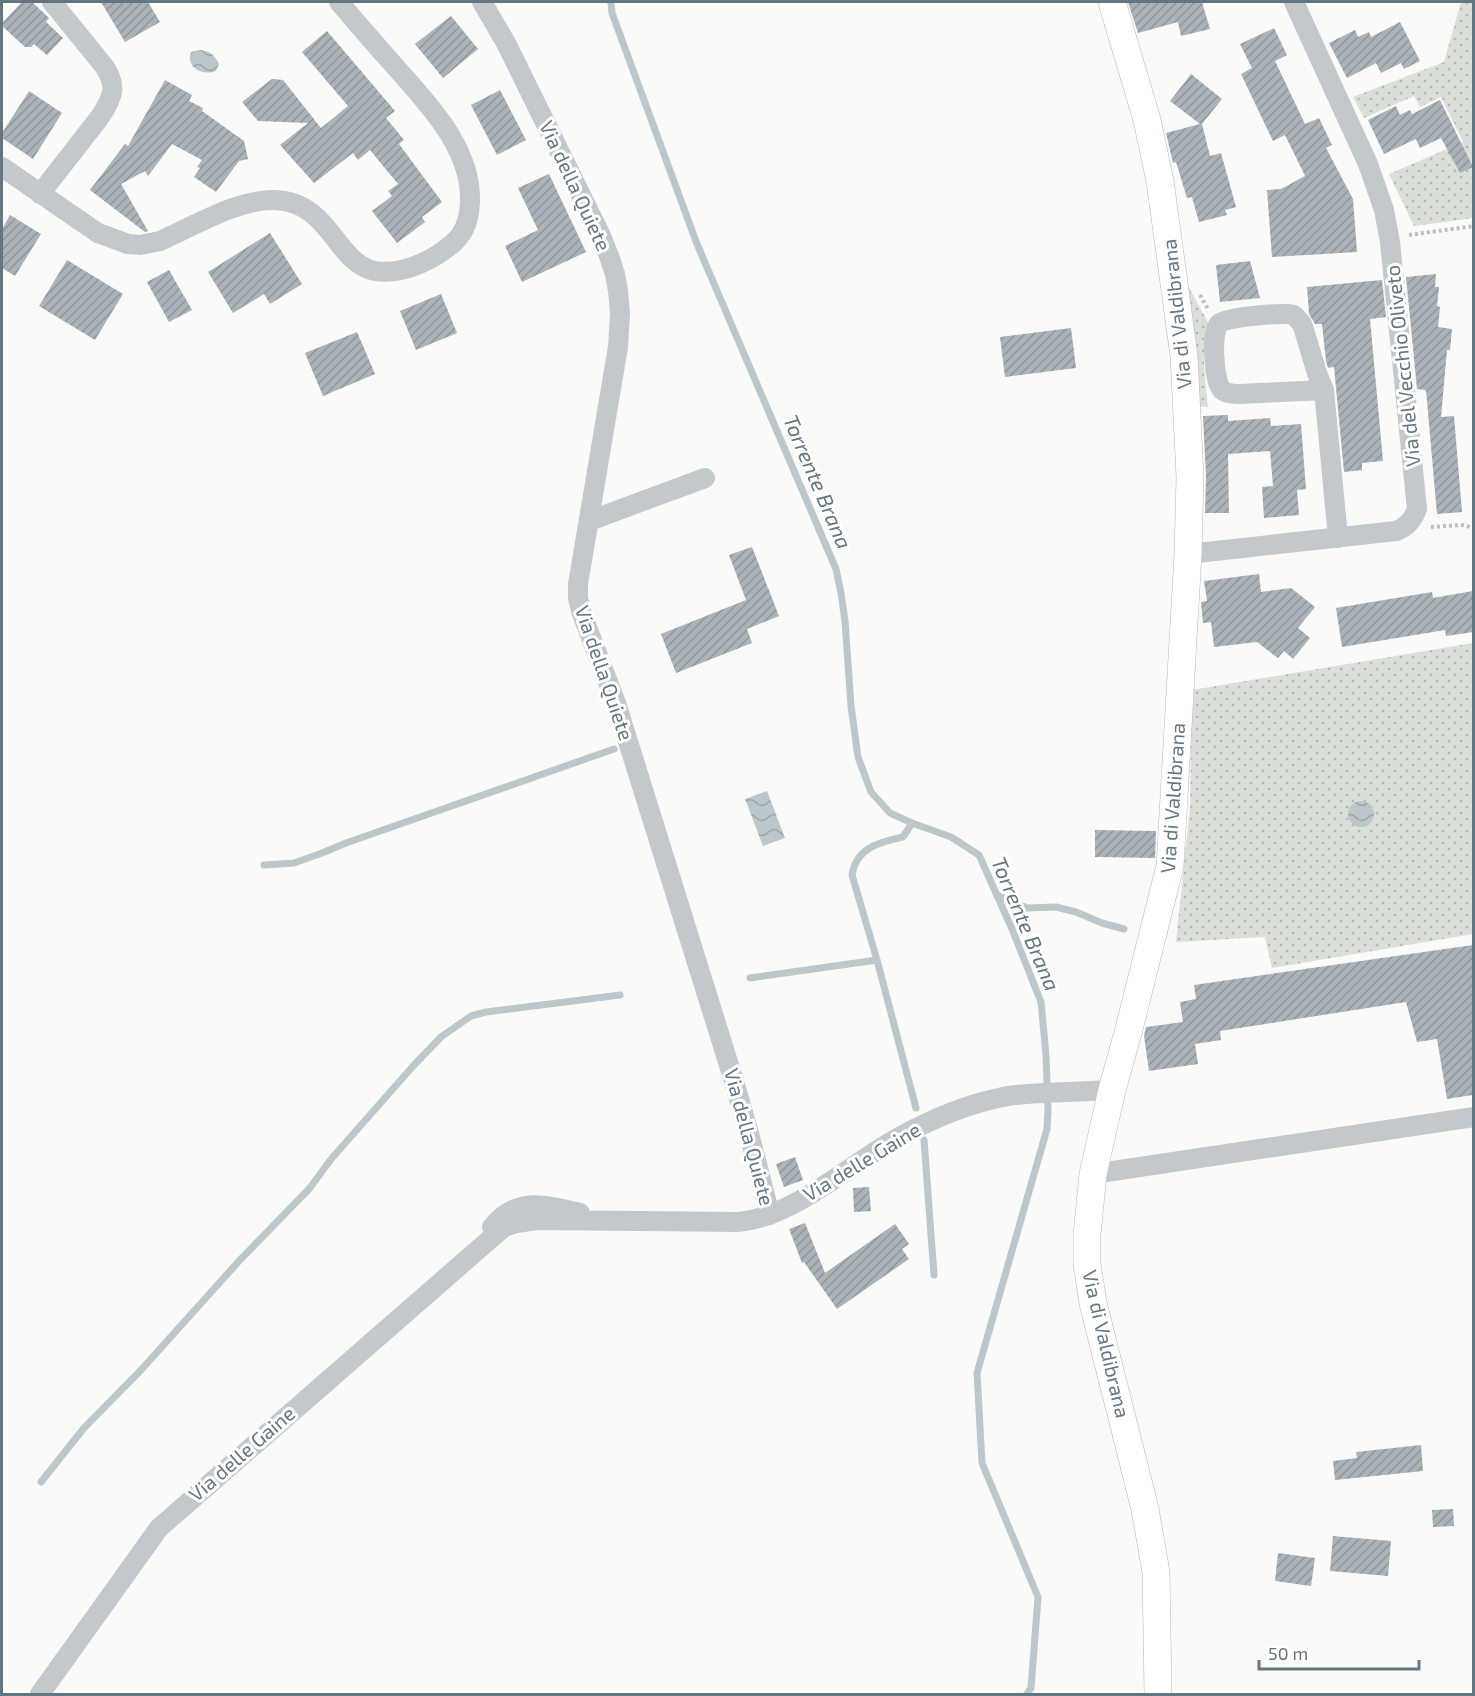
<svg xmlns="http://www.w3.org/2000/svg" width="1475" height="1696" font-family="'Exo 2',sans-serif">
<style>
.grass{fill:url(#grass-dots)}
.water{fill:url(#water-waves)}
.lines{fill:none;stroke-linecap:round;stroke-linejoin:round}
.stream{stroke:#bbc7cb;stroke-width:7}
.building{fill:url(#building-hatch)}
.secondary-casing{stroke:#b3babf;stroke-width:28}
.path{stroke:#bbbfc2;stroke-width:4;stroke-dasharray:3 3;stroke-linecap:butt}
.street{stroke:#c3c8cc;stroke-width:20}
.secondary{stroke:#fff;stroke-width:27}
.labels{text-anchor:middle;stroke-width:6;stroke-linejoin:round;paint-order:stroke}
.street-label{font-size:20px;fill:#657683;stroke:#fff}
.water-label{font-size:21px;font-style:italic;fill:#60757c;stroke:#fff}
</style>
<defs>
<pattern id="grass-dots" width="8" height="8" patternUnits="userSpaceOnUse" patternTransform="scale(1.5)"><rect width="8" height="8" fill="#dadfd7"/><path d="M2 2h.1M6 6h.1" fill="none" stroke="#b4b9b4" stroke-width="1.8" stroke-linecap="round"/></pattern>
<pattern id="water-waves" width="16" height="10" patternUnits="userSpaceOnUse" patternTransform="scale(1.5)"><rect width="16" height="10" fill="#bbc7cb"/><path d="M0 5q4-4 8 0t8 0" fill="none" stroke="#9ca6aa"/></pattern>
<pattern id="building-hatch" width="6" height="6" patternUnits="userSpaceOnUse" patternTransform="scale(1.5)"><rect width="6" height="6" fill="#aab3b9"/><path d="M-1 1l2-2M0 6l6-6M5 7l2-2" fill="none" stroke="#8e969c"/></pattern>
</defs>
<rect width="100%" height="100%" fill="#fafaf8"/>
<!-- grass -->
<path class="grass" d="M1461 2H1473V218L1414 226 1389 174 1463 142 1441 97 1420 107 1414 96 1364 118 1353 97 1444 62Z
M1181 273 1210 326C1200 353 1205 379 1208 407L1192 406Z
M1473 643V934L1272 968 1265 937 1176 942 1190 807 1192 690Z"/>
<!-- water -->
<path class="water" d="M200 50C210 51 215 55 219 64L216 71C203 76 185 68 191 52Z
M767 791 785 838 763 846 745 799Z
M1348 814a13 13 0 1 1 26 0a13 13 0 1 1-26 0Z"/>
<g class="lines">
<!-- stream -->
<path class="stream" d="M611 2 612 13 697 244 836 569 841 593 845 621 851 706 858 757 871 792 890 813 912 823 951 837 979 855 1012 929 1041 1002 1046 1055 1048 1111 1047 1129 977 1373 982 1463 1038 1597 1031 1688 1027 1694
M912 823 903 837C879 842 856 848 852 875L877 960 916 1108
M264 865 294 863 322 853 346 843 614 749
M997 895 1027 908 1056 907 1076 912 1102 923 1124 929
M750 978 877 960
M924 1140 934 1275
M41 1482 84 1428 141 1370 239 1261 309 1189 332 1158 414 1065 441 1037 471 1016 486 1012 620 995"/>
</g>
<!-- building -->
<path class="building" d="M22 2H32L49 18 46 22 63 38 47 55 34 44 31 47H25L2 26V23Z
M101 2H148L160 22 125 42Z
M1128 2H1202L1210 29 1181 36 1178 22 1138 33Z
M451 16 478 49 443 78 415 44Z
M1400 22 1420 61 1404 69 1401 63 1381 73 1376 63 1347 78 1329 43 1355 30 1358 37 1369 32 1371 37Z
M1274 28 1287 55 1275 61 1305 124 1319 118 1332 145 1326 148 1353 199 1357 252 1272 257 1267 190 1281 189 1305 176 1285 135 1273 141 1241 74 1252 68 1240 44Z
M327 31 395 111 386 118 404 140 399 144 442 202 422 217 425 222 397 243 372 211 392 196 388 191 398 184 370 150 358 160 353 153 314 183 280 145 308 123 258 121 242 102 272 79 283 80 321 128 348 106 302 52Z
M1191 74 1222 99 1202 124 1210 156 1221 153 1236 207 1225 210 1227 215 1199 222 1192 197 1187 198 1176 162 1173 163 1166 133 1200 124 1170 101Z
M165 80 192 95 189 101 203 108 202 111 244 141 248 159 239 161 216 192 194 177 200 168 197 167 202 160 172 144 148 176 145 171 121 184 148 231 145 232 90 190 125 144 128 146Z
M500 90 526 140 497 155 471 105Z
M29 91 62 113 33 159 2 138V133Z
M1440 100 1473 167 1460 173 1441 138 1420 148 1416 139 1384 154 1368 120 1396 106 1400 115 1410 110 1412 114Z
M549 174 586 252 522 282 505 246 538 230 518 188Z
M10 215 41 234 15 276 2 268V229Z
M270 233 302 284 270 304 264 294 233 313 208 272Z
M67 260 123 294 95 340 39 306Z
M1250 261 1260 298 1220 302 1216 265Z
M169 270 192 310 169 322 147 282Z
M1436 274 1435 287H1439L1437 306 1440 307 1438 327 1452 329 1450 350H1447L1441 417 1454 416 1462 512 1437 514 1426 390 1417 389 1406 277Z
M1382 280 1386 317 1370 319 1383 461 1362 463V470L1344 472 1334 367 1328 368 1326 361 1322 324H1315L1309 314 1307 287Z
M441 294 457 333 416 350 400 311Z
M1071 328 1076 368 1005 377 1000 337Z
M357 332 375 374 323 396 305 353Z
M1228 415V421L1270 418 1271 426 1301 424 1306 489 1297 490 1299 515 1264 518 1262 487 1273 486 1270 451 1228 454 1229 513H1205L1206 476 1203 416Z
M752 547 779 616 747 629 752 643 676 673 661 634 746 600 729 555Z
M1259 574 1261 592 1291 588 1315 607 1298 628 1310 638 1293 659 1284 651 1278 658 1257 642 1214 647 1211 622 1203 623 1201 602 1207 601 1204 581Z
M1473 591V632L1446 636 1445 630 1342 647 1336 608 1432 592 1433 598Z
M1095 830 1156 831 1155 858 1095 857Z
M1473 945V1095L1447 1099 1437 1039 1417 1042 1406 1002 1220 1031 1221 1040 1195 1044 1198 1064 1149 1071 1144 1036 1146 1027 1183 1022 1180 1002 1196 999 1194 985Z
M795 1157 803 1180 784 1187 776 1164Z
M869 1187 871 1211 854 1212 853 1188Z
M805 1223 825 1273 895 1224 909 1244 902 1249 909 1259 837 1309 804 1262 802 1263 789 1229Z
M1421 1445 1423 1471 1335 1480 1333 1461 1357 1458 1356 1452Z
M1453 1509 1454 1526 1433 1527 1432 1510Z
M1333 1536 1391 1541 1388 1576 1330 1571Z
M1278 1553 1315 1558 1311 1586 1275 1581Z"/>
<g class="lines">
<defs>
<path id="secondary" d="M1112 2 1147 120 1160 181 1184 356 1190 477 1188 554 1170 866 1129 1029 1112 1090 1093 1174 1087 1235V1264L1093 1303 1145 1509 1156 1572 1158 1694"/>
</defs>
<!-- secondary casing -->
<use href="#secondary" class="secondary-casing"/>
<!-- path -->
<path class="path" d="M1409 235 1474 226
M1200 295 1208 309
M1431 527 1463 525 1474 528"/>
<!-- street -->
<path class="street" d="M482 2 506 43 601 236 609 256 615 274 618 291 620 313 618 347 578 584V598L582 614 616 703 733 1078 750 1137 770 1215
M2 167 98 233 128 244 140 245 160 241C194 226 238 199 275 200 331 202 335 263 375 271 399 275 428 263 447 248 464 236 469 222 470 202 472 147 426 102 392 63 374 43 356 22 339 2
M40 194 100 117C113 97 118 86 104 66L52 2
M1324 390 1240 394C1234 394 1227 394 1222 390 1214 382 1210 330 1220 323 1228 317 1284 312 1294 315L1302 324 1304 330 1317 373 1324 390 1338 538
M589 521 705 478
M1188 554 1396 531C1407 527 1413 520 1417 509L1390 242 1384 210 1368 164 1294 2
M1093 1174 1474 1117
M492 1227C517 1196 546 1205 580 1213
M40 1694 159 1528 504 1227 517 1223 537 1220 737 1222C794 1218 850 1163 901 1136 932 1119 968 1104 1003 1097 1016 1094 1030 1094 1044 1093 1067 1092 1090 1091 1112 1090"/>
<!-- secondary -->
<use href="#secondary" class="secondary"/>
</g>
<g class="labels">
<!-- street labels -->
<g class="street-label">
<text transform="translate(575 186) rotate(65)" y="7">Via della Quiete</text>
<text transform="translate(1177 314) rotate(-96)" y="7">Via di Valdibrana</text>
<text transform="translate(1403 366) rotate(-96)" y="7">Via del Vecchio Oliveto</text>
<text transform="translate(604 673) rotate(71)" y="7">Via della Quiete</text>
<text transform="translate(1173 798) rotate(-86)" y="7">Via di Valdibrana</text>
<text transform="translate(749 1137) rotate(75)" y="7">Via della Quiete</text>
<text transform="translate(862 1162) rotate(-31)" y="7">Via delle Gaine</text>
<text transform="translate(1106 1344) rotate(77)" y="7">Via di Valdibrana</text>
<text transform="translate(242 1454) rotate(-41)" y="7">Via delle Gaine</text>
</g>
<!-- water labels -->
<g class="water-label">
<text transform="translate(817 482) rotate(67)" y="7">Torrente Brana</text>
<text transform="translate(1025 924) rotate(67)" y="7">Torrente Brana</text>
</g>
</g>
<!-- border -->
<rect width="1475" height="1696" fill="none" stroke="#657683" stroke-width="6"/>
<!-- scale -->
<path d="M1259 1660v9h160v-9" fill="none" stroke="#657683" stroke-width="3"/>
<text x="1268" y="1660" font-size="18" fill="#657683" stroke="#ffffff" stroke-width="4.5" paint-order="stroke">50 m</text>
</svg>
